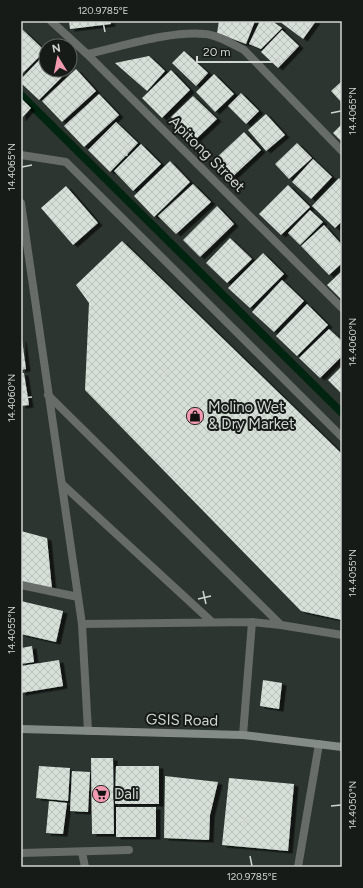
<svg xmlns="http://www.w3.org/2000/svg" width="363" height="888" font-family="Figtree,sans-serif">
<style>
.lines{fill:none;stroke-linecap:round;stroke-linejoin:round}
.stream{stroke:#012410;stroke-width:8}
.building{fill:url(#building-cross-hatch);filter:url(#shadow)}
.service{stroke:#686c69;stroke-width:8}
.minor{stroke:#686c69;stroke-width:8}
.secondary{stroke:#858c87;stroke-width:8}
.ticks{fill:none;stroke:#d0d5d1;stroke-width:1.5}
.labels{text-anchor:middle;stroke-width:4;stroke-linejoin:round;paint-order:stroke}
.street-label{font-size:15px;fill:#d0d5d1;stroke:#171b18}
.poi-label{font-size:15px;fill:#d0d5d1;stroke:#171b18;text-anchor:start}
.neatline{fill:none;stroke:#d0d5d1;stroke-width:1.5}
.ticks-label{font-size:10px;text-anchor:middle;fill:#d0d5d1}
</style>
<defs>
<pattern id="building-cross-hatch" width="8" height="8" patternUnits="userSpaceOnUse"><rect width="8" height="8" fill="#d6e0d8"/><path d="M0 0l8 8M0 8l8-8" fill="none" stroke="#b8c0b9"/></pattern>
<filter id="shadow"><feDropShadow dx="4.5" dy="2.5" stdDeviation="0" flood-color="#0009"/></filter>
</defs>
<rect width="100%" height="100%" fill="#2c352f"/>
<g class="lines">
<!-- stream -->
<path class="stream" d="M21 95 342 413"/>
</g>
<!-- building -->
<path class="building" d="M69 21H110L111 24 70 29Z
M219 21H255L246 44 217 33Z
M260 21H272L282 28 261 49 249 44Z
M279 21H316L303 39Z
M23 30 45 51 21 75V32Z
M282 30 299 46 278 68 261 52Z
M184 51 208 73 196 86 172 63Z
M46 53V70H69L39 100 21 83V79Z
M149 56 165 71 147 91 115 63Z
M76 69 96 91 62 122 42 101Z
M171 70 190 90 162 118 142 98Z
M214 74 234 94 215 112 196 92Z
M342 81V103L331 91Z
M241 93 259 111 246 124 228 106Z
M99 94 119 115 84 147 64 126Z
M193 96 217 119 195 140 171 117Z
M21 98 31 108 21 119Z
M266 114 285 135 266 151 248 130Z
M116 122 138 143 110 172 88 150Z
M342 124V142L333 133Z
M244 132 261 150 230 179 213 161Z
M297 143 312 158 289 179 275 164Z
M141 144 161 164 133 191 114 171Z
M313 159 332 177 311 199 292 182Z
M170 161 190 182 154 217 134 196Z
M339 178 342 181V221L335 228 312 206Z
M193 184 211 202 176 234 158 216Z
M288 185 310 207 281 235 259 214Z
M66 186 98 223 73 245 41 208Z
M217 206 234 224 200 257 183 240Z
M310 210 323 222 300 245 288 233Z
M324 225 342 245V263L329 275 301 246Z
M230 238 252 259 227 283 206 263Z
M122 241 342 454V620L301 611 85 390 89 303 76 285Z
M263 253 284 274 250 308 228 288Z
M342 271V300L327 285Z
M282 280 304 301 274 332 252 312Z
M307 304 328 325 297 356 276 336Z
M329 329 342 341V356L320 378 299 358Z
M22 339 26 369 21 370V340Z
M342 366V394L328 380Z
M21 373H24L29 405 21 406Z
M21 531 47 538 52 589 21 581Z
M21 601 63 611 56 642 21 634Z
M32 646 34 662 21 664V648Z
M59 660 63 686 21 693V666Z
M263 680 282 683 279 709 260 706Z
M91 758H113L114 834H92Z
M39 766 70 768 68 801 36 798Z
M116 766H159V804H115Z
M72 771 90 772 88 812 70 811Z
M165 776 218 782 210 815 209 840 164 838Z
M229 778 294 784 288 851 222 845Z
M49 801 67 803 63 834 46 833Z
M116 807H156V837H116Z"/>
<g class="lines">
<!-- service -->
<path class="service" d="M21 155 66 162 342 437
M48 395 281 625
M62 484 212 622
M82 624 252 622 281 625 342 635
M243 735 252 622
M298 867 319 744"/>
<!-- minor -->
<path class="minor" d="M51 21 87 54 342 308
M87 54C120 47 172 30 205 34 218 35 232 44 244 50L342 151
M21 203 82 624 88 731
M21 585 78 597
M82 852 85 867
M21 853 129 850"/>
<!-- secondary -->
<path class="secondary" d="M21 729 243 735 342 747"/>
</g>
<!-- ticks -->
<path class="ticks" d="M103 22 105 32M331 113 341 111M124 142 127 156M119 150 132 148M22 167 32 165M331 344 341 342M164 366 166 380M158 374 172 372M22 398 32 397M331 575 341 573M203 591 206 604M198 599 211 596M22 630 32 628M331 806 341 805M243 815 245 829M237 823 251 820M250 856 252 866"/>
<!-- icons -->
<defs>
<symbol id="shop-disc" viewBox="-11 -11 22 22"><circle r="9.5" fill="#f29ab0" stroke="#171b18"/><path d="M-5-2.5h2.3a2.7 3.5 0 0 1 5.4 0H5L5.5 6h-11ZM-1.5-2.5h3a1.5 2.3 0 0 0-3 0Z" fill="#111"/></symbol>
<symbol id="supermarket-disc" viewBox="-11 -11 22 22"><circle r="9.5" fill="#f29ab0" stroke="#171b18"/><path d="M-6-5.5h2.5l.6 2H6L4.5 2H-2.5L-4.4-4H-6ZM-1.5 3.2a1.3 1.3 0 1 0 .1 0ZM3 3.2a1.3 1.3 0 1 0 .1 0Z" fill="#111"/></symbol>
</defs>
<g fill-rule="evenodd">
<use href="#shop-disc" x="185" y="406" width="20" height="20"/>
<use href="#supermarket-disc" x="91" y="784" width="20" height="20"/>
</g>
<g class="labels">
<!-- street labels -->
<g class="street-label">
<text transform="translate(207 154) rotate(45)" y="5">Apitong Street</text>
<text transform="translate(182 720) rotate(1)" y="5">GSIS Road</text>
</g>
<!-- poi labels -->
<g class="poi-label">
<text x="208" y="412">Molino Wet<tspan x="208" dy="17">&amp; Dry Market</tspan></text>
<text x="114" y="799">Dali</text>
</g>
</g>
<!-- border -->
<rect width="363" height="888" fill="none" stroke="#171b18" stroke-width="44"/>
<!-- north arrow -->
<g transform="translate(58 58) rotate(350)"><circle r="19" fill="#171b18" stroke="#616562"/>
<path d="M0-3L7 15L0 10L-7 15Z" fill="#f29ab0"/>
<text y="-6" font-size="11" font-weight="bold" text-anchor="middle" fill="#d0d5d1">N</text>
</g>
<!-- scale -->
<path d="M197 56v6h82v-6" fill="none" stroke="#d0d5d1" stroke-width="2"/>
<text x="203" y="56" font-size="12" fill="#d0d5d1" stroke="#171b18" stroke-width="3" paint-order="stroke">20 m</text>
<rect x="22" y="22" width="319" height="844" class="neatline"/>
<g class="ticks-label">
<text x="103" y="14">120.9785°E</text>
<text transform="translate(352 111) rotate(-90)" y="4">14.4065°N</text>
<text transform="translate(11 167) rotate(-90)" y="4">14.4065°N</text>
<text transform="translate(352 342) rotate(-90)" y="4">14.4060°N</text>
<text transform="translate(11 398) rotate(-90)" y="4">14.4060°N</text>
<text transform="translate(352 573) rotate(-90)" y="4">14.4055°N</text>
<text transform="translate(11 630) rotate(-90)" y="4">14.4055°N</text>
<text transform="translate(352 805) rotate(-90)" y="4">14.4050°N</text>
<text x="252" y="880">120.9785°E</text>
</g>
</svg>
